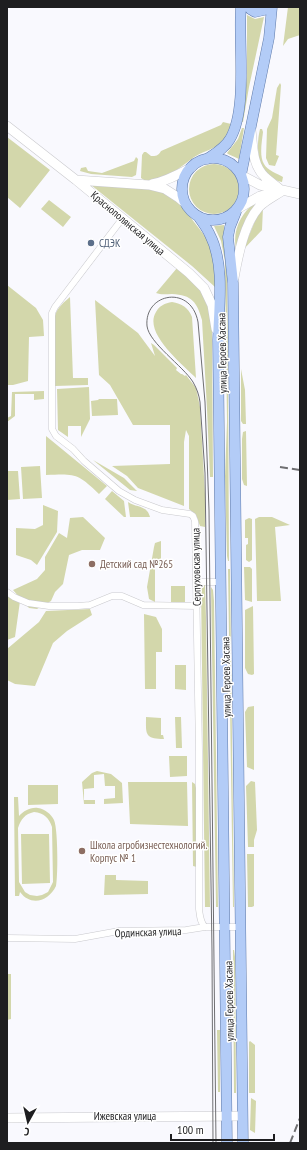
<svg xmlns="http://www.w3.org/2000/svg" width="307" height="1150" font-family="'PT Sans Narrow',sans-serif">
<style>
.green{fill:#d3d7ab;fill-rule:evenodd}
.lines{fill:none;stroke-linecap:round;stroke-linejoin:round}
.street-casing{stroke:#c9c9cd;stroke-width:7}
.secondary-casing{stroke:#c9c9cd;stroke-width:10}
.primary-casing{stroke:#5e79a8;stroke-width:11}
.street{stroke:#fff;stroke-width:6}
.secondary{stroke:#fff;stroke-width:9}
.primary{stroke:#b3ccf7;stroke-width:10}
.tram{stroke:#6f6f72;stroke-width:1}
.rail{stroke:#6f6f72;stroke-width:2;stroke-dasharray:8 4;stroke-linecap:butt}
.service-dot{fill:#5c6f8a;stroke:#fff;stroke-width:1.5}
.education-dot{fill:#8d6e63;stroke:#fff;stroke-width:1.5}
.labels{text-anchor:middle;stroke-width:3;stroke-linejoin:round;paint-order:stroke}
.street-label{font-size:11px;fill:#1e1e20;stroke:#fff}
.service-label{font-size:11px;fill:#4e5e75;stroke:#fff;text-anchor:start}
.education-label{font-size:11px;fill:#785e54;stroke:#fff;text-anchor:start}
</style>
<rect width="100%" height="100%" fill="#f9f9fe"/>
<!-- green -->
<path class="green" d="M288 7H300V35L288 39 283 46Z
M247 15 255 19 264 17 249 87 243 122H242L247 76Z
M280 83 281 85 276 155 279 156 275 166 269 165 266 158 267 129 272 118 277 88Z
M223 122 231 124C228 131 226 138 220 143 213 150 204 151 196 156 183 164 157 190 141 178L142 155 144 152H146L151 156C156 156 158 156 161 151L221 125Z
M242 128H244L239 159 228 154 227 153 238 139Z
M260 129H262L263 132C262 141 259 156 264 164 267 170 278 174 283 177L282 182C258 177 255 150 260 129Z
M7 137 50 170 20 208 7 197Z
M136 157 138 159 136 175 132 177 91 174 80 171 81 168 86 167 88 171 102 173 134 161Z
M189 189a25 25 0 1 1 50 0a25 25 0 1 1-50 0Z
M91 185 164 190 177 200 208 240 215 264V287L192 266Z
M49 200 71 217 63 227 41 209Z
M258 200 236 249C232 229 242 212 258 200Z
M263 207 262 230 243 250 257 216Z
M224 225V244L227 276 228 367 229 561H228L227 556 225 476 227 422 225 261 221 241 214 226Z
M177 268 190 279 207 298 212 328 213 477H210L207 409 202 320C197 302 192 295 172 294 166 294 161 295 156 293Z
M7 285 36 308 43 320 44 336 29 337 28 381 13 385H7Z
M70 297 73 378H88V385L55 386C54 368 50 333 55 316 57 308 64 302 70 297Z
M95 300 138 333 155 356 151 343 154 345 177 368 176 370 181 374H182L185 376 186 375 196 388 200 407 205 494V527L200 526 196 515 189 509V436L186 430 184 442V506L138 488 127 476 112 466 170 464V425H133L110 385 99 375Z
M172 302C182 304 188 307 192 317L196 378C182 364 143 333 156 312 159 306 165 303 172 302Z
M241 369 245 390 246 424H243L241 421Z
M89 387 90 419 81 437V426H68V437L58 430 57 389Z
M44 391V399L34 400V394H15V416L7 422V418L11 416 12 392Z
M99 399H117L118 415 92 416 91 401 98 400Z
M246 431 247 486 244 485 242 479V439L243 432Z
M46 436 107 486 99 494C77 473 76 474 46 475Z
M93 460 124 478 137 491 130 490Z
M40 466 42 498 23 499 21 467Z
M7 471H18L20 499 7 500Z
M112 491 124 501 126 517H124L105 499Z
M128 502C137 508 147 505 150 517H130Z
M43 505 58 511 57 532 37 565 31 560 16 555V528L35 529 43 525Z
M83 517 105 538 100 550H82L69 555 63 584 55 592 51 601 37 609 29 608 13 590 37 579 45 570V557L59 533 67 538 70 518Z
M259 517H272L290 525 275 527 281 601H257L255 519Z
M249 518 252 519V560L249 562 246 560V545L248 544V538H245V520Z
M161 541V565H155V602L149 599 147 587 154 547 155 543Z
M244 567H250L252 569V602L245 600Z
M228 569H230L234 907H233Z
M204 584H205L206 618 210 907H205L201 588Z
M171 586H185V602H171Z
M211 587 213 590 214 601 218 907H216Z
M7 595 20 601 15 637 7 640Z
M253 606 254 674 252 675 248 674 245 668V610Z
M90 609 92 615 67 631 53 643 35 686 15 684 7 680V649L39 622 46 611Z
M144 614 156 617 162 629V652H156V689H145Z
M175 665H186V690L175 689Z
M254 706V770L247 767 245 712 248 707Z
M146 717 161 718V735H163L164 739C144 739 146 733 146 717Z
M175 717H181L182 748H176Z
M169 756H187V776L170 777Z
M97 771 111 774 122 783 123 803 104 804V799L115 798V786H105L104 774 94 775V788L84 789V800H95V804H84L82 782 92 773Z
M251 781 255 782 257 830 254 840V847H248L246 786Z
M128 782H187L188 826 130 824Z
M192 782 195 784 196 788 197 867 193 866Z
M28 785H58V804L28 805Z
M14 797H18L19 816C24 811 30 807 38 808 45 809 51 814 54 820 58 829 58 875 56 886 49 901 31 907 20 892L19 896H15ZM34 812C44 813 49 818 52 827L53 882 48 892 42 895 37 896 30 895 25 892 19 882 18 828C21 819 25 814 34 812Z
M21 834H49L50 883 22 884Z
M247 854H254V906L252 907H248Z
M105 875H116V880L148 881V894L104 895Z
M233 950H234L235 957 236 1093H234Z
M7 974H11V1019L7 1020Z
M217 1030H220V1092H218Z
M250 1041 255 1045V1093H249V1042Z
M251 1098 256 1101 255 1133 250 1130Z"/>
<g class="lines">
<defs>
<path id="street" d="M122 219 55 307 52 313V429L56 436 73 449 84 461 119 491 135 500 162 510 190 514 193 516 195 521 199 751V909C200 916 200 922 205 927
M197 582H220
M7 592 14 597 28 603 49 606H78L90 605 112 596H122L143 605 197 606
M7 938 75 939 119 931 186 930 205 927H240"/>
<path id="secondary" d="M7 126 76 180 189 273 204 288 212 305 216 329
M251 130C253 146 252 165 265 177 270 182 277 186 282 191
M241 175 260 185 300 194
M76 180 149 185 165 189 179 198 186 204
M152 184C167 181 179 174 192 167
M239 208 260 196 275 192
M234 278C238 256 244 224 259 207 266 200 275 196 282 191
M7 1118 242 1116"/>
<path id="primary" d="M250 7V9L255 12 264 10 265 7
M182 189a31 31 0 1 1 62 0a31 31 0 1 1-62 0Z
M207 159C216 153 225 148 230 139 248 109 238 42 241 7
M241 175 269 38 272 7
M236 212 230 227 228 237 233 283 243 1143
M198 216C202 222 207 228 210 235 225 264 219 307 218 340L227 1143"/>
</defs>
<!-- street casing -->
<use href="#street" class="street-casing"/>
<!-- secondary casing -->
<use href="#secondary" class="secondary-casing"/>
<!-- primary casing -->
<use href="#primary" class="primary-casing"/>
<!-- street -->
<use href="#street" class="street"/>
<!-- secondary -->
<use href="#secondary" class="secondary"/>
<!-- primary -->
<use href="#primary" class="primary"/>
<!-- tram -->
<path class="tram" d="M213 1143 212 951 205 473 200 402C199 395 197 389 193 382 183 366 149 343 147 326 144 293 191 284 198 322L205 402 209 510 216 1143"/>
<!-- rail -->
<path class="rail" d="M280 467 300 470
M290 1143 300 1118"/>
</g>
<!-- markers -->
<circle class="service-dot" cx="91" cy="243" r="4"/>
<g class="education-dot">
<circle cx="92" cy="564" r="4"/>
<circle cx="82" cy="851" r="4"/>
</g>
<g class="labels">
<!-- street labels -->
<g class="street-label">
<text transform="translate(128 223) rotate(40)" y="4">Краснополянская улица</text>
<text transform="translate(222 353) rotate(-91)" y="4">улица Героев Хасана</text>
<text transform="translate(196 567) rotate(-91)" y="4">Серпуховская улица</text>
<text transform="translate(226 677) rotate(-91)" y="4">улица Героев Хасана</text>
<text transform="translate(148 932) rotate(-2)" y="4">Ординская улица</text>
<text transform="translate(229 1001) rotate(-91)" y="4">улица Героев Хасана</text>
<text x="125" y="1120">Ижевская улица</text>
</g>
<!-- service labels -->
<g class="service-label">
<text x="99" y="247">СДЭК</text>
</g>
<!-- education labels -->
<g class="education-label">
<text x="100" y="568">Детский сад №265</text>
<text x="90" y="849">Школа агробизнестехнологий.<tspan x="90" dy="13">Корпус № 1</tspan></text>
</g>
</g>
<!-- border -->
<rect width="307" height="1150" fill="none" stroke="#1e1e20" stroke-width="16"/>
<!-- north arrow -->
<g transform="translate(28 1122) rotate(188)" stroke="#ffffff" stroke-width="3" paint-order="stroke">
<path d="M0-3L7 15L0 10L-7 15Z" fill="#1e1e20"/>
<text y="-6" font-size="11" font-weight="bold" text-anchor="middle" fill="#1e1e20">С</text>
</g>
<!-- scale -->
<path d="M171 1134v6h103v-6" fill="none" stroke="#1e1e20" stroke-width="2"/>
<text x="177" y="1134" font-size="12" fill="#1e1e20" stroke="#ffffff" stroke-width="3" paint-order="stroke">100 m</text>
</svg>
